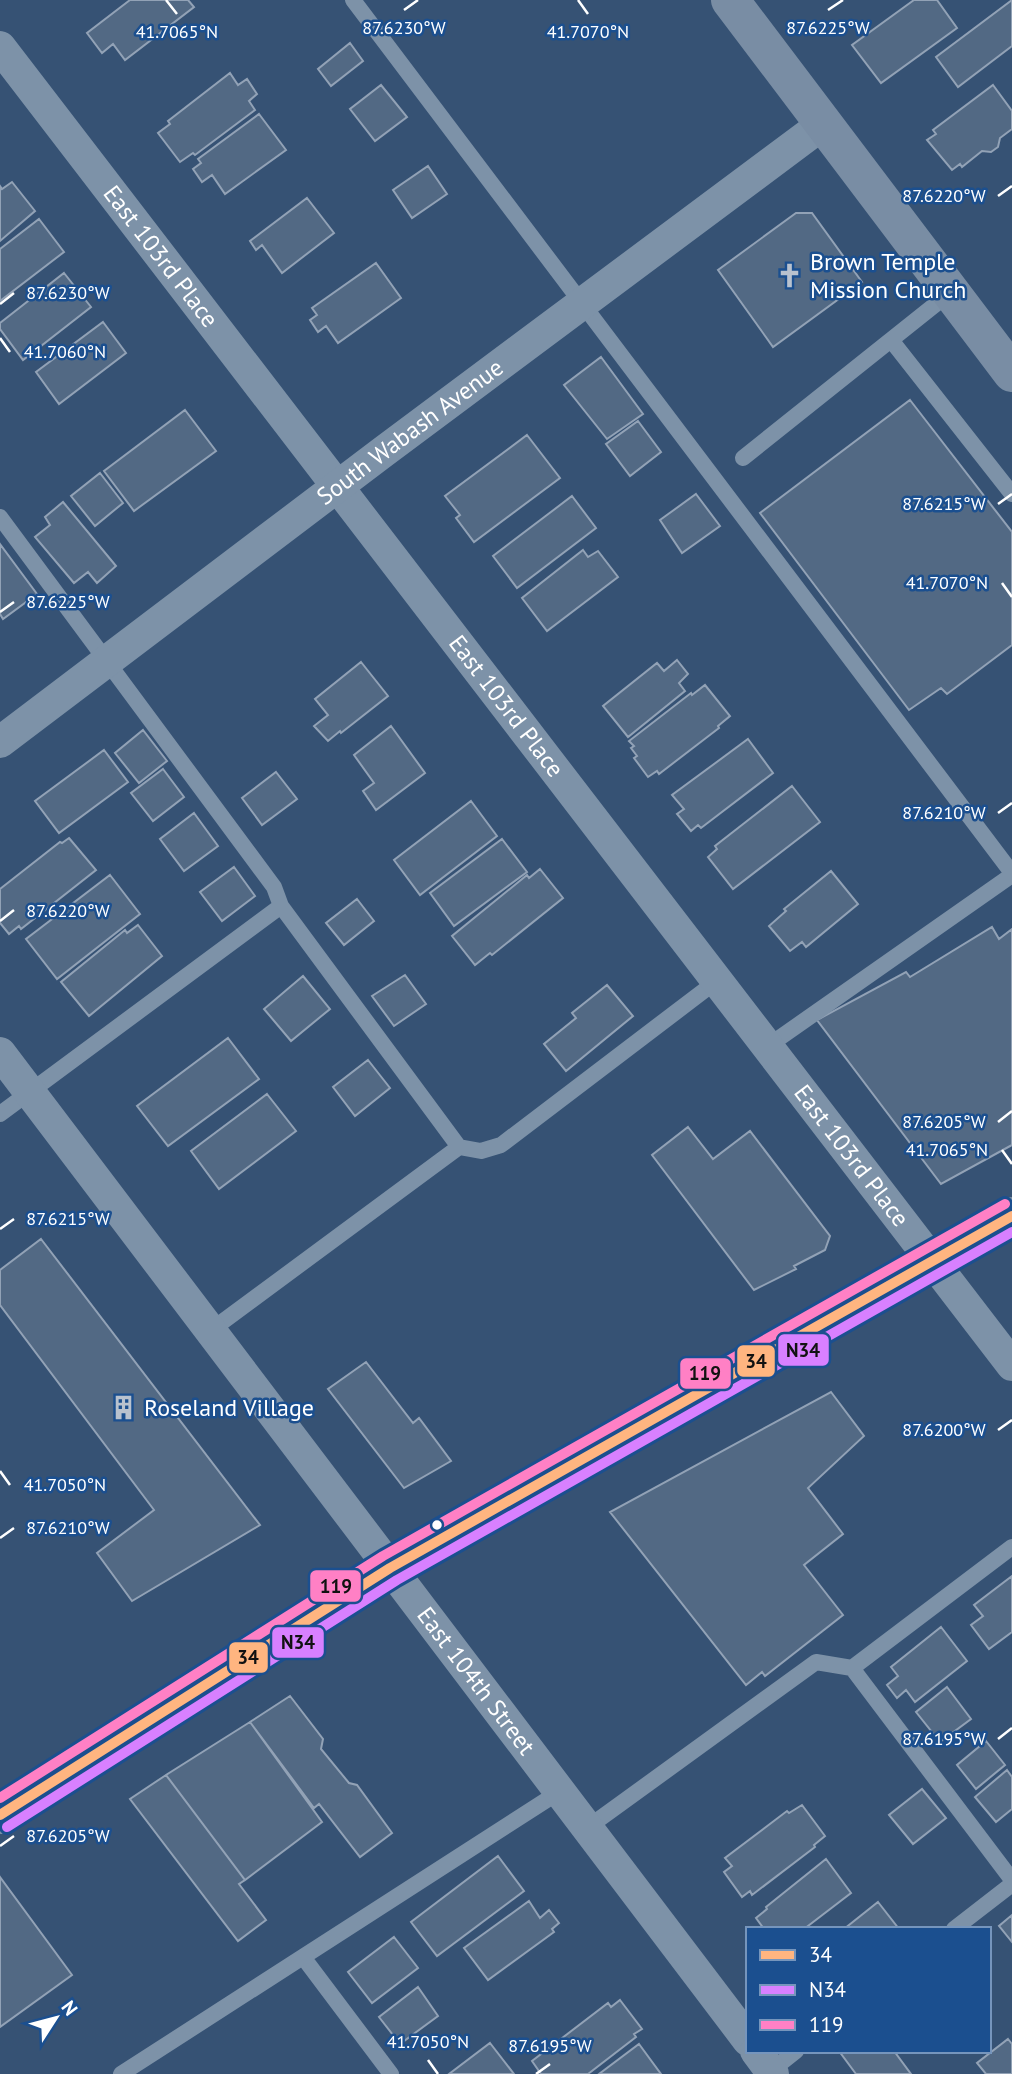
<svg xmlns="http://www.w3.org/2000/svg" width="1012" height="2074" font-family="'PT Sans',sans-serif">
<style>
.building{fill:#526984;stroke:#92a2b6;stroke-width:2}
.lines{fill:none;stroke-linecap:round;stroke-linejoin:round}
.lane{stroke:#7d92a8;stroke-width:16}
.street{stroke:#7d92a8;stroke-width:32}
.secondary{stroke:#798da4;stroke-width:38}
.bus-1-casing{stroke:#1b4f8f;stroke-width:16}
.bus-2-casing{stroke:#1b4f8f;stroke-width:16}
.bus-3-casing{stroke:#1b4f8f;stroke-width:16}
.bus-1{stroke:#ffb580;stroke-width:10}
.bus-2{stroke:#d880ff;stroke-width:10}
.bus-3{stroke:#ff80c5;stroke-width:10}
.ticks{fill:none;stroke:#fff;stroke-width:2.5}
.bus-dot{fill:#fff;stroke:#1b4f8f;stroke-width:2.5}
.labels{text-anchor:middle;stroke-width:5;stroke-linejoin:round;paint-order:stroke}
.street-label{font-size:24px;fill:#fff;stroke:#1b4f8f}
.poi-label{font-size:24px;fill:#fff;stroke:#1b4f8f;text-anchor:start}
.ticks-label{font-size:18px;text-anchor:middle;fill:#fff;stroke:#1b4f8f;stroke-width:5;stroke-linejoin:round;paint-order:stroke}
.line-badge{stroke:#1b4f8f;stroke-width:2.5}
.pale-badge-label{font-size:19px;text-anchor:middle;font-weight:bold;fill:#111}
</style>
<rect width="100%" height="100%" fill="#365274"/>
<!-- building -->
<path class="building" d="M130 0H188L194 7 125 60 113 44 102 53 87 33Z
M914 0H937L957 28 881 83 852 45Z
M1012 0V46L958 87 936 57Z
M350 43 363 61 331 86 318 69Z
M230 73 238 85 247 79 257 94 249 101 255 110 195 155 193 153 180 162 158 133 170 124 168 121Z
M381 85 407 117 375 141 350 109Z
M993 85 1012 111V129L1000 138 998 147 991 152 982 151 962 167 960 164 952 170 927 140 936 134 933 130Z
M259 114 286 150 225 194 212 175 202 182 193 169 201 163 198 159Z
M428 166 447 194 412 218 393 190Z
M12 182 35 211 0 241V186L2 189Z
M307 198 334 233 282 273 262 245 256 250 250 241Z
M796 213H812L862 282 773 347 718 270Z
M39 219 64 252 0 301V249Z
M376 263 401 298 338 343 326 326 318 332 310 320 317 315 312 308Z
M64 273 91 307 23 360 0 329V323Z
M103 322 126 353 59 404 36 372Z
M601 357 643 414 607 439 564 385Z
M910 400 1012 532V645L947 694 941 688 909 710 760 513Z
M185 410 216 451 134 511 104 471Z
M638 421 661 452 630 476 606 444Z
M527 435 560 478 474 542 456 518 460 515 445 496Z
M100 473 123 503 95 526 71 496Z
M696 494 720 526 682 553 660 520Z
M572 496 596 528 517 588 493 556Z
M63 502 116 566 97 583 88 572 74 583 35 537 50 525 45 517Z
M0 544 37 594 3 619 0 614Z
M583 550 588 557 598 551 618 577 547 631 522 598Z
M677 660 688 674 679 683 685 691 628 737 603 706 657 663 664 671Z
M361 662 388 696 341 733 340 731 328 741 314 726 328 715 315 699Z
M705 685 730 716 718 726 719 728 659 774 657 771 648 777 634 758 637 756 631 748 634 746 629 741 691 693 692 695Z
M391 726 425 773 376 810 363 791 374 783 354 755Z
M143 730 167 761 139 783 115 753Z
M748 739 773 773 701 828 698 825 691 831 677 814 684 809 672 795Z
M104 750 128 782 59 833 35 801Z
M163 769 184 797 153 821 131 793Z
M276 772 297 799 262 825 242 798Z
M792 786 820 822 733 889 708 857 717 849 715 846Z
M471 801 497 836 420 895 394 860Z
M194 813 218 846 184 871 160 839Z
M69 838 96 870 21 929 19 926 9 934 0 923V889L60 842 62 843Z
M502 839 527 872 454 926 430 893Z
M234 867 255 896 222 921 200 892Z
M540 869 563 898 492 955 490 953 475 965 452 936 527 875 529 878Z
M831 871 858 904 806 947 802 942 790 951 769 926 786 911 784 909Z
M110 875 140 914 57 979 26 939Z
M357 899 374 921 344 945 326 923Z
M138 925 162 956 89 1016 61 982 125 930 127 933Z
M992 927 999 939 1012 929V1145L941 1184 817 1020 906 972 910 977Z
M405 975 426 1004 394 1026 372 996Z
M303 976 330 1009 291 1041 264 1009Z
M607 985 633 1016 566 1071 544 1044 576 1018 572 1013Z
M228 1038 259 1079 168 1146 137 1106Z
M368 1060 390 1088 355 1116 333 1087Z
M267 1094 296 1131 219 1189 191 1151Z
M688 1127 713 1159 750 1131 830 1236 825 1250 794 1266 796 1269 754 1290 652 1155Z
M41 1239 260 1525 132 1601 97 1553 154 1510 0 1305V1270Z
M366 1362 413 1423 419 1418 451 1461 404 1488 328 1389Z
M831 1392 864 1436 808 1488 843 1534 804 1565 843 1615 765 1676 762 1672 746 1685 610 1512Z
M1012 1576V1632L989 1649 971 1625 983 1616 974 1605Z
M941 1627 967 1661 915 1702 906 1690 897 1698 887 1685 898 1676 891 1667Z
M947 1687 971 1719 940 1742 916 1712Z
M290 1696 323 1739 321 1749 349 1783 357 1785 392 1833 360 1857 319 1804 314 1808 250 1722Z
M250 1722 322 1822 245 1880 166 1775Z
M986 1741 1005 1765 976 1789 957 1765Z
M1007 1770 1012 1777V1809L996 1822 975 1797Z
M166 1775 245 1880 239 1884 266 1920 238 1941 130 1799Z
M922 1789 946 1818 913 1844 889 1815Z
M802 1805 825 1836 814 1845 815 1847 752 1895 750 1891 742 1897 724 1872 732 1866 725 1858 787 1811 789 1813Z
M498 1856 524 1891 437 1956 411 1922Z
M826 1859 851 1893 804 1929H764L756 1918 767 1909 766 1907Z
M0 1877 72 1975 0 2027Z
M529 1901 540 1918 549 1910 559 1923 552 1929 554 1932 488 1980 464 1948Z
M878 1902 899 1929H844Z
M1012 1915V1942L999 1926Z
M394 1937 418 1968 372 2003 348 1972Z
M418 1987 438 2016 400 2044 379 2017Z
M620 2000 642 2029 634 2034 636 2037 588 2074H541L532 2061 608 2003 611 2007Z
M1008 2039 1012 2044V2074H986L977 2063Z
M490 2043 514 2074H449Z
M639 2044 661 2074H599Z
M839 2051H894L911 2074H856Z"/>
<g class="lines">
<!-- lane -->
<path class="lane" d="M353 0 1012 873
M891 340 1012 494
M743 458 951 292
M0 517 274 887 281 906 459 1147
M768 1046 1012 875
M0 1114 281 906
M210 1331 459 1147 481 1151 501 1145 718 980
M852 1668 1012 1547
M587 1828 816 1662 852 1668 1012 1880
M954 1929 1012 1884
M303 1957 391 2074
M121 2074 559 1792
M767 2074 796 2051"/>
<!-- street -->
<g class="street">
<path id="s1" d="M0 47 1012 1365"/>
<path id="s2" d="M0 742 383 452 823 124"/>
<path id="s3" d="M0 1053 748 2040"/>
<path d="M756 2051 773 2074"/>
</g>
<!-- secondary -->
<path class="secondary" d="M730 0 1012 373
M0 1815 390 1568 1012 1216"/>
<defs>
<path id="bus-1" d="M0 1815 390 1568 1012 1216"/>
<path id="bus-2" d="M7 1827 397 1580 1012 1232"/>
<path id="bus-3" d="M0 1798 383 1556 1005 1204"/>
</defs>
<!-- bus-1 casing -->
<use href="#bus-1" class="bus-1-casing"/>
<!-- bus-2 casing -->
<use href="#bus-2" class="bus-2-casing"/>
<!-- bus-3 casing -->
<use href="#bus-3" class="bus-3-casing"/>
<!-- bus-1 -->
<use href="#bus-1" class="bus-1"/>
<!-- bus-2 -->
<use href="#bus-2" class="bus-2"/>
<!-- bus-3 -->
<use href="#bus-3" class="bus-3"/>
</g>
<!-- ticks -->
<path class="ticks" d="M166 0 177 14M578 0 588 14M404 10 418 0M828 10 843 0M998 196 1012 186M0 304 14 293M0 338 10 352M998 504 1012 494M1002 583 1012 597M0 612 14 602M998 813 1012 803M0 921 14 910M998 1122 1012 1111M1002 1150 1012 1164M0 1229 14 1219M998 1430 1012 1420M0 1471 10 1485M0 1538 14 1528M998 1739 1012 1728M0 1846 14 1836M428 2060 438 2074M536 2074 550 2064"/>
<!-- icons -->
<defs>
<symbol id="church-bare" viewBox="-9 -9 18 18"><path d="M-1.2-6h2.4v3.5h3.3v2.4h-3.3V6h-2.4V-.1h-3.3v-2.4h3.3Z" fill="#b9c2ce" stroke="#1b4f8f" stroke-width="2.5" paint-order="stroke"/></symbol>
<symbol id="building-bare" viewBox="-9 -9 18 18"><path d="M-4-6H4V6H1V3H-1V6H-4ZM-2.5-4.3h1.7v1.8h-1.7ZM.8-4.3h1.7v1.8H.8ZM-2.5-1h1.7V.8h-1.7ZM.8-1h1.7V.8H.8Z" fill="#b9c2ce" stroke="#1b4f8f" stroke-width="2.5" paint-order="stroke"/></symbol>
</defs>
<g fill-rule="evenodd">
<use href="#church-bare" x="772" y="258" width="35" height="35"/>
<use href="#building-bare" x="106" y="1390" width="35" height="35"/>
</g>
<!-- markers -->
<circle class="bus-dot" cx="437" cy="1525" r="6"/>
<g class="labels">
<!-- street labels -->
<g class="street-label">
<text dy="8" stroke="none"><textPath href="#s1" startOffset="264">East 103rd Place</textPath></text>
<text dy="8" stroke="none"><textPath href="#s2" startOffset="514">South Wabash Avenue</textPath></text>
<text dy="8" stroke="none"><textPath href="#s1" startOffset="831">East 103rd Place</textPath></text>
<text dy="8" stroke="none"><textPath href="#s1" startOffset="1398">East 103rd Place</textPath></text>
<text dy="8" stroke="none"><textPath href="#s3" startOffset="788">East 104th Street</textPath></text>
</g>
<!-- poi labels -->
<g class="poi-label">
<text x="810" y="270">Brown Temple<tspan x="810" dy="28">Mission Church</tspan></text>
<text x="144" y="1416">Roseland Village</text>
</g>
</g>
<g class="ticks-label">
<text x="828" y="34">87.6225°W</text>
<text x="404" y="34">87.6230°W</text>
<text x="177" y="38">41.7065°N</text>
<text x="588" y="38">41.7070°N</text>
<text x="944" y="202">87.6220°W</text>
<text x="68" y="299">87.6230°W</text>
<text x="65" y="358">41.7060°N</text>
<text x="944" y="510">87.6215°W</text>
<text x="947" y="589">41.7070°N</text>
<text x="68" y="608">87.6225°W</text>
<text x="944" y="819">87.6210°W</text>
<text x="68" y="917">87.6220°W</text>
<text x="944" y="1128">87.6205°W</text>
<text x="947" y="1156">41.7065°N</text>
<text x="68" y="1225">87.6215°W</text>
<text x="944" y="1436">87.6200°W</text>
<text x="65" y="1491">41.7050°N</text>
<text x="68" y="1534">87.6210°W</text>
<text x="944" y="1745">87.6195°W</text>
<text x="68" y="1842">87.6205°W</text>
<text x="428" y="2048">41.7050°N</text>
<text x="550" y="2052">87.6195°W</text>
</g>
<g class="line-badge">
<rect x="777" y="1333" width="53" height="34" rx="7" fill="#d880ff"/>
<rect x="736" y="1344" width="40" height="34" rx="7" fill="#ffb580"/>
<rect x="679" y="1357" width="53" height="33" rx="7" fill="#ff80c5"/>
<rect x="309" y="1569" width="53" height="34" rx="7" fill="#ff80c5"/>
<rect x="271" y="1626" width="54" height="33" rx="7" fill="#d880ff"/>
<rect x="228" y="1641" width="41" height="33" rx="7" fill="#ffb580"/>
</g>
<g class="pale-badge-label">
<text x="803" y="1357">N34</text>
<text x="756" y="1368">34</text>
<text x="705" y="1380">119</text>
<text x="336" y="1593">119</text>
<text x="298" y="1649">N34</text>
<text x="248" y="1664">34</text>
</g>
<!-- legend -->
<rect x="746" y="1927" width="245" height="126" fill="#1b4f8f" stroke="#7695bc" stroke-width="2"/>
<rect x="760" y="1950" width="35" height="10" fill="#ffb580" stroke="#7695bc" stroke-width="2"/>
<text x="809" y="1962" font-size="21" fill="#ffffff">34</text>
<rect x="760" y="1985" width="35" height="10" fill="#d880ff" stroke="#7695bc" stroke-width="2"/>
<text x="809" y="1997" font-size="21" fill="#ffffff">N34</text>
<rect x="760" y="2020" width="35" height="10" fill="#ff80c5" stroke="#7695bc" stroke-width="2"/>
<text x="809" y="2032" font-size="21" fill="#ffffff">119</text>
<!-- north arrow -->
<g transform="translate(56 2018) rotate(54)" stroke="#1b4f8f" stroke-width="5" paint-order="stroke">
<path d="M0-5L12 26L0 18L-12 26Z" fill="#ffffff"/>
<text y="-10" font-size="19" font-weight="bold" text-anchor="middle" fill="#ffffff">N</text>
</g>
</svg>
